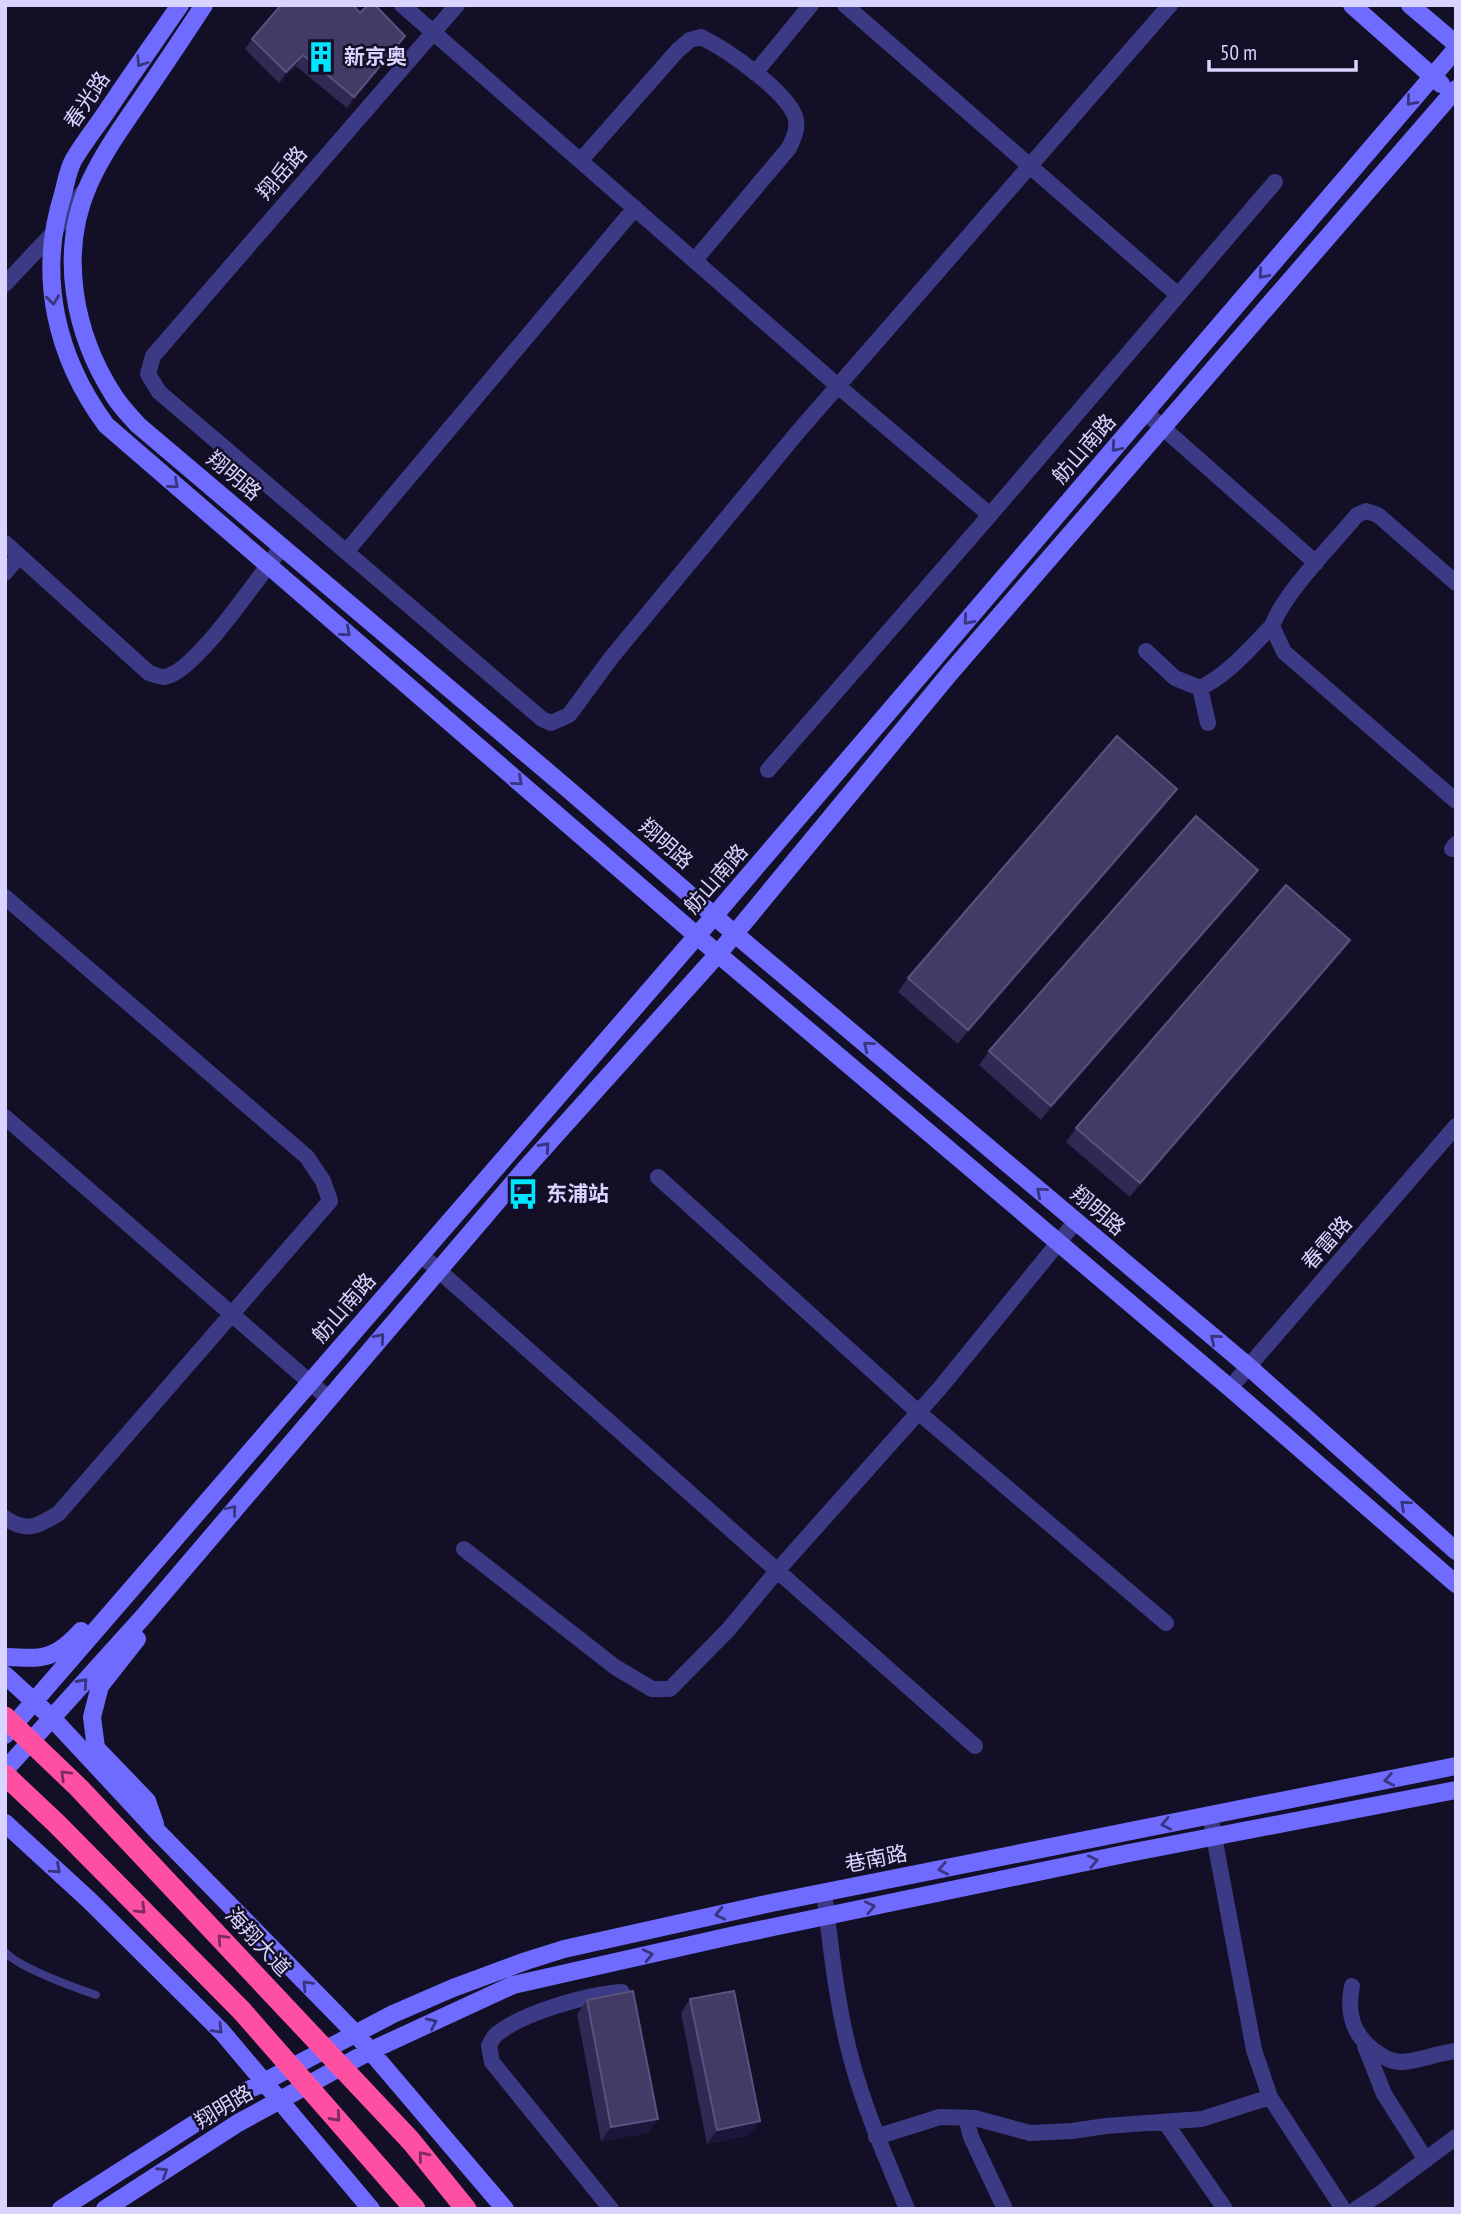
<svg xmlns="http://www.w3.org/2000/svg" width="1461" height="2214" font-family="'PT Sans Narrow','Noto Sans SC',sans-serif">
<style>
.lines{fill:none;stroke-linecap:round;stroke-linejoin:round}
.lane{stroke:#3d3a85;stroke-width:8}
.street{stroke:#3d3a85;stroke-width:16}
.secondary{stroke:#6f6bff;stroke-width:18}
.highway{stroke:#ff4fa3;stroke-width:21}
.highway-bridge{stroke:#ff4fa3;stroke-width:21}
.wall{fill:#312854}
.shaded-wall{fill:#1d163a}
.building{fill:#433a66;stroke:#5a527e;stroke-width:2}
.oneway{stroke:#38347d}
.oneway2{stroke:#7d2c5e}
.labels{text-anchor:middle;stroke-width:5;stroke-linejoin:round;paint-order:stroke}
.poi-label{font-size:21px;font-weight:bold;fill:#d9d4ff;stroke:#130f26;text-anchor:start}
.street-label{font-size:21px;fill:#d9d4ff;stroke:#130f26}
</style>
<rect width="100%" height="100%" fill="#130f26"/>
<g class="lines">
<!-- lane -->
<path class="lane" d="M5 1952C20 1968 73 1987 96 1995"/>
<!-- street -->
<path class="street" d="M402 5 838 386 990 515
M457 5 153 356 148 374 159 392 542 719 551 723 569 715 611 658 797 433 1170 5
M845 5 1178 295
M755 73 811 5
M581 160 678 50 690 40 701 37C726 49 785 90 795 116 799 127 794 137 789 148L695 260
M5 284 54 232 83 192
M1145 412 1316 563
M5 543 149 673C153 674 160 677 164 677 195 674 261 572 283 546
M346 552 635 208
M5 573 19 556
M1456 583 1378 515 1366 511 1357 515C1333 544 1284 593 1272 626L1284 652 1456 801
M1146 651 1175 678 1200 688C1228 675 1250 648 1272 626
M1200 688 1208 723
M768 770 990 515 1275 182
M1452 849 1456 844
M5 897 307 1157 323 1181 330 1201 59 1513C39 1526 27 1533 5 1518
M5 1117 328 1398
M658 1177 918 1412 1166 1623
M420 1254 975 1746
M1230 1388 1456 1126
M464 1549 615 1667 652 1689H670L728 1630 777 1571 940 1388 1076 1221
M1210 1815 1254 2050 1270 2097 1343 2209
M824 1892C831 1949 837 2007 852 2062 866 2113 887 2160 907 2209
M1352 1986C1347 2011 1351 2032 1372 2049 1382 2056 1389 2062 1402 2062 1420 2061 1437 2053 1456 2051
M1365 2046 1384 2094 1426 2160
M966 2118 971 2137 1005 2209
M1165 2122 1225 2209
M876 2137 940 2117 975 2118 1030 2133 1072 2131 1106 2126 1202 2119 1270 2097
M611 2209 492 2062 489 2046C491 2041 494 2036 498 2033 525 2012 589 1994 622 1992
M1356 2209 1381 2193 1456 2137"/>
<!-- secondary -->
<path class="secondary" d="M180 5C156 40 131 75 107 111 97 126 84 142 74 159 68 169 66 183 63 194 37 276 56 357 106 425L718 954 1230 1388 1456 1584
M204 5C183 37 161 70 139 102 121 128 102 155 89 184 58 253 74 334 114 396 121 407 130 416 138 425L569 790 735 934 1249 1367 1456 1551
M1352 5 1441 84
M1410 5 1456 44
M137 1639 100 1686 92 1717 96 1748 147 1801 155 1824
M5 1657C42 1659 55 1660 81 1631
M5 1675 52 1718 159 1833 355 2033 505 2209
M5 1735 714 916 1456 49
M5 1770 143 1617 525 1169 718 954 950 673 1456 89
M5 1823 89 1900 222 2032 371 2209
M61 2209 241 2094 393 2014 453 1988 526 1961 564 1949 771 1903 1456 1766
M105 2209 238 2123 370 2051 513 1985 735 1935 1129 1853 1456 1790"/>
<!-- highway -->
<path class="highway" d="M5 1775 56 1823 242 2011"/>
<!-- highway-bridge -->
<path class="highway-bridge" d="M5 1717 79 1788 411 2141 466 2209
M242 2011 415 2209"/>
</g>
<!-- wall -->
<path class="wall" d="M360 13 405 36 398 46 347 108 296 66 279 83 245 49 252 39Z
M1167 803 958 1044 898 992 908 978Z
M1258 870 1248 884 1041 1120 979 1065 989 1051Z
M1350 940 1340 954 1130 1197 1066 1142 1076 1128Z
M690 1999 750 2135 707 2144 681 2013Z
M587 2000 658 2119 648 2133 601 2141 577 2014Z"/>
<!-- shaded-wall -->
<path class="shaded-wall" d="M405 36 398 46 347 108 354 97Z
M303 55 296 66 279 83 286 72Z
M1177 789 1167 803 958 1044 968 1030Z
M1258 870 1248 884 1041 1120 1051 1106Z
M1350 940 1340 954 1130 1197 1140 1183Z
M658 2119 648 2133 601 2141 611 2127Z
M760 2121 750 2135 707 2144 717 2130Z"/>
<!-- building -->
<path class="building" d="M281 5H353L360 13 368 5H375L405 36 354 97 303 55 286 72 252 39Z
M1117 736 1177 789 968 1030 908 978Z
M1196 816 1258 870 1051 1106 989 1051Z
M1286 885 1350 940 1140 1183 1076 1128Z
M633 1991 658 2119 611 2127 587 2000Z
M734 1991 760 2121 717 2130 690 1999Z"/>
<!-- one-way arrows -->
<defs><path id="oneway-chevron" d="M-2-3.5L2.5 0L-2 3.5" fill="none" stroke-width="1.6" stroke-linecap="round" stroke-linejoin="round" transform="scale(1.75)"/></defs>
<g class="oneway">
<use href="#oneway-chevron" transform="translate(141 62) rotate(124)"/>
<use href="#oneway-chevron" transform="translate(1411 101) rotate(131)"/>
<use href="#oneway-chevron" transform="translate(1263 274) rotate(131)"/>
<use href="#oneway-chevron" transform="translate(53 300) rotate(83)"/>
<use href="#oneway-chevron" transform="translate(1116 447) rotate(131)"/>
<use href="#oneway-chevron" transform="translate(174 484) rotate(41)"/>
<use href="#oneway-chevron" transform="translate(968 620) rotate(131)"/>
<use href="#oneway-chevron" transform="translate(346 632) rotate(41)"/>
<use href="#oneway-chevron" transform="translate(518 781) rotate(41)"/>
<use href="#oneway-chevron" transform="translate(868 1046) rotate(-140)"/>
<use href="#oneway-chevron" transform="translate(545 1147) rotate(-48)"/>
<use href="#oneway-chevron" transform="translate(1041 1192) rotate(-140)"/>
<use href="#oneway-chevron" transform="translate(380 1338) rotate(-49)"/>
<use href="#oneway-chevron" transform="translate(1215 1339) rotate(-140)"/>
<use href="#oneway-chevron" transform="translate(1405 1505) rotate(-138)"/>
<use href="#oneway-chevron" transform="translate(232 1510) rotate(-50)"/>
<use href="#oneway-chevron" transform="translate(83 1683) rotate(-48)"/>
<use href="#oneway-chevron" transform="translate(1389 1780) rotate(169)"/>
<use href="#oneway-chevron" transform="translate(1166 1824) rotate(169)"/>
<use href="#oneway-chevron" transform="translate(1093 1861) rotate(-12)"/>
<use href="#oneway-chevron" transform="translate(56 1869) rotate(42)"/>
<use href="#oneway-chevron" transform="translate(943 1869) rotate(169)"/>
<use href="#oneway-chevron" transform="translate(870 1907) rotate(-12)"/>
<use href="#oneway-chevron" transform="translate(720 1914) rotate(167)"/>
<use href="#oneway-chevron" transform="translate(648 1955) rotate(-13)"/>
<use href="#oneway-chevron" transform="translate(307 1985) rotate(-134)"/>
<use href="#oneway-chevron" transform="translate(432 2023) rotate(-25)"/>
<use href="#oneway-chevron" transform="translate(218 2029) rotate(46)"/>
<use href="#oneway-chevron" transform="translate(163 2172) rotate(-33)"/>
</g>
<g class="oneway2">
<use href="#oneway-chevron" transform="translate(65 1775) rotate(-136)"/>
<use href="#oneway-chevron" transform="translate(141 1909) rotate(45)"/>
<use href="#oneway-chevron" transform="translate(222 1939) rotate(-133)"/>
<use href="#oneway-chevron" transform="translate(336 2117) rotate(48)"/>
<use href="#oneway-chevron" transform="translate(423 2156) rotate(-129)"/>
</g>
<!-- icons -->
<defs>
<symbol id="building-bare" viewBox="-9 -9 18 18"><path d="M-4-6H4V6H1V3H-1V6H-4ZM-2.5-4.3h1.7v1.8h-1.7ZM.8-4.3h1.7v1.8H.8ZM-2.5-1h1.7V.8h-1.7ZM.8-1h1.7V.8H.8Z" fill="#00e5ff" stroke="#130f26" stroke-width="2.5" paint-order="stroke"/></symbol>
<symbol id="bus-bare" viewBox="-9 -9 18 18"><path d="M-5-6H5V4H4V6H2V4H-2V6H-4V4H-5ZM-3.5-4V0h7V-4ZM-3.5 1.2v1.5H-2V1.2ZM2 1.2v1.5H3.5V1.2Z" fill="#00e5ff" stroke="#130f26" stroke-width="2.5" paint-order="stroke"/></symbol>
</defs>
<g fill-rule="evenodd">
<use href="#building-bare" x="299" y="35" width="44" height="44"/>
<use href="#bus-bare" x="501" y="1172" width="44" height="44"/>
</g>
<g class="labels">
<!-- poi labels -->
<g class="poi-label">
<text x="344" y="64">新京奥</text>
<text x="546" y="1201">东浦站</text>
</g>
<!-- street labels -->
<g class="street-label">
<text transform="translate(87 100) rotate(-56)" y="7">春光路</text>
<text transform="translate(282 173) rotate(-49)" y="7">翔岳路</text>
<text transform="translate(1084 449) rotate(-49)" y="7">舫山南路</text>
<text transform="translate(234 476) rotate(40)" y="7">翔明路</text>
<text transform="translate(666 844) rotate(41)" y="7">翔明路</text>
<text transform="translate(716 879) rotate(-49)" y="7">舫山南路</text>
<text transform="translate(1098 1211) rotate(40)" y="7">翔明路</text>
<text transform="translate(1327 1243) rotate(-49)" y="7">春雷路</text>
<text transform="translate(344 1308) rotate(-49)" y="7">舫山南路</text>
<text transform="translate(876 1859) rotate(-11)" y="7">巷南路</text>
<text transform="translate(258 1942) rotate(47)" y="7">海翔大道</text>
<text transform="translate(224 2107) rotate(-31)" y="7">翔明路</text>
</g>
</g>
<!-- border -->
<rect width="1461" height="2214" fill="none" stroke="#d9d4ff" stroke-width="14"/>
<!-- scale -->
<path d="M1209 60v10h147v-10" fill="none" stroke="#d9d4ff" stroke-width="3.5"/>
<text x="1220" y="60" font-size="21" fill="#d9d4ff" stroke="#130f26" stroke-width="5" paint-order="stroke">50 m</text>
</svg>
